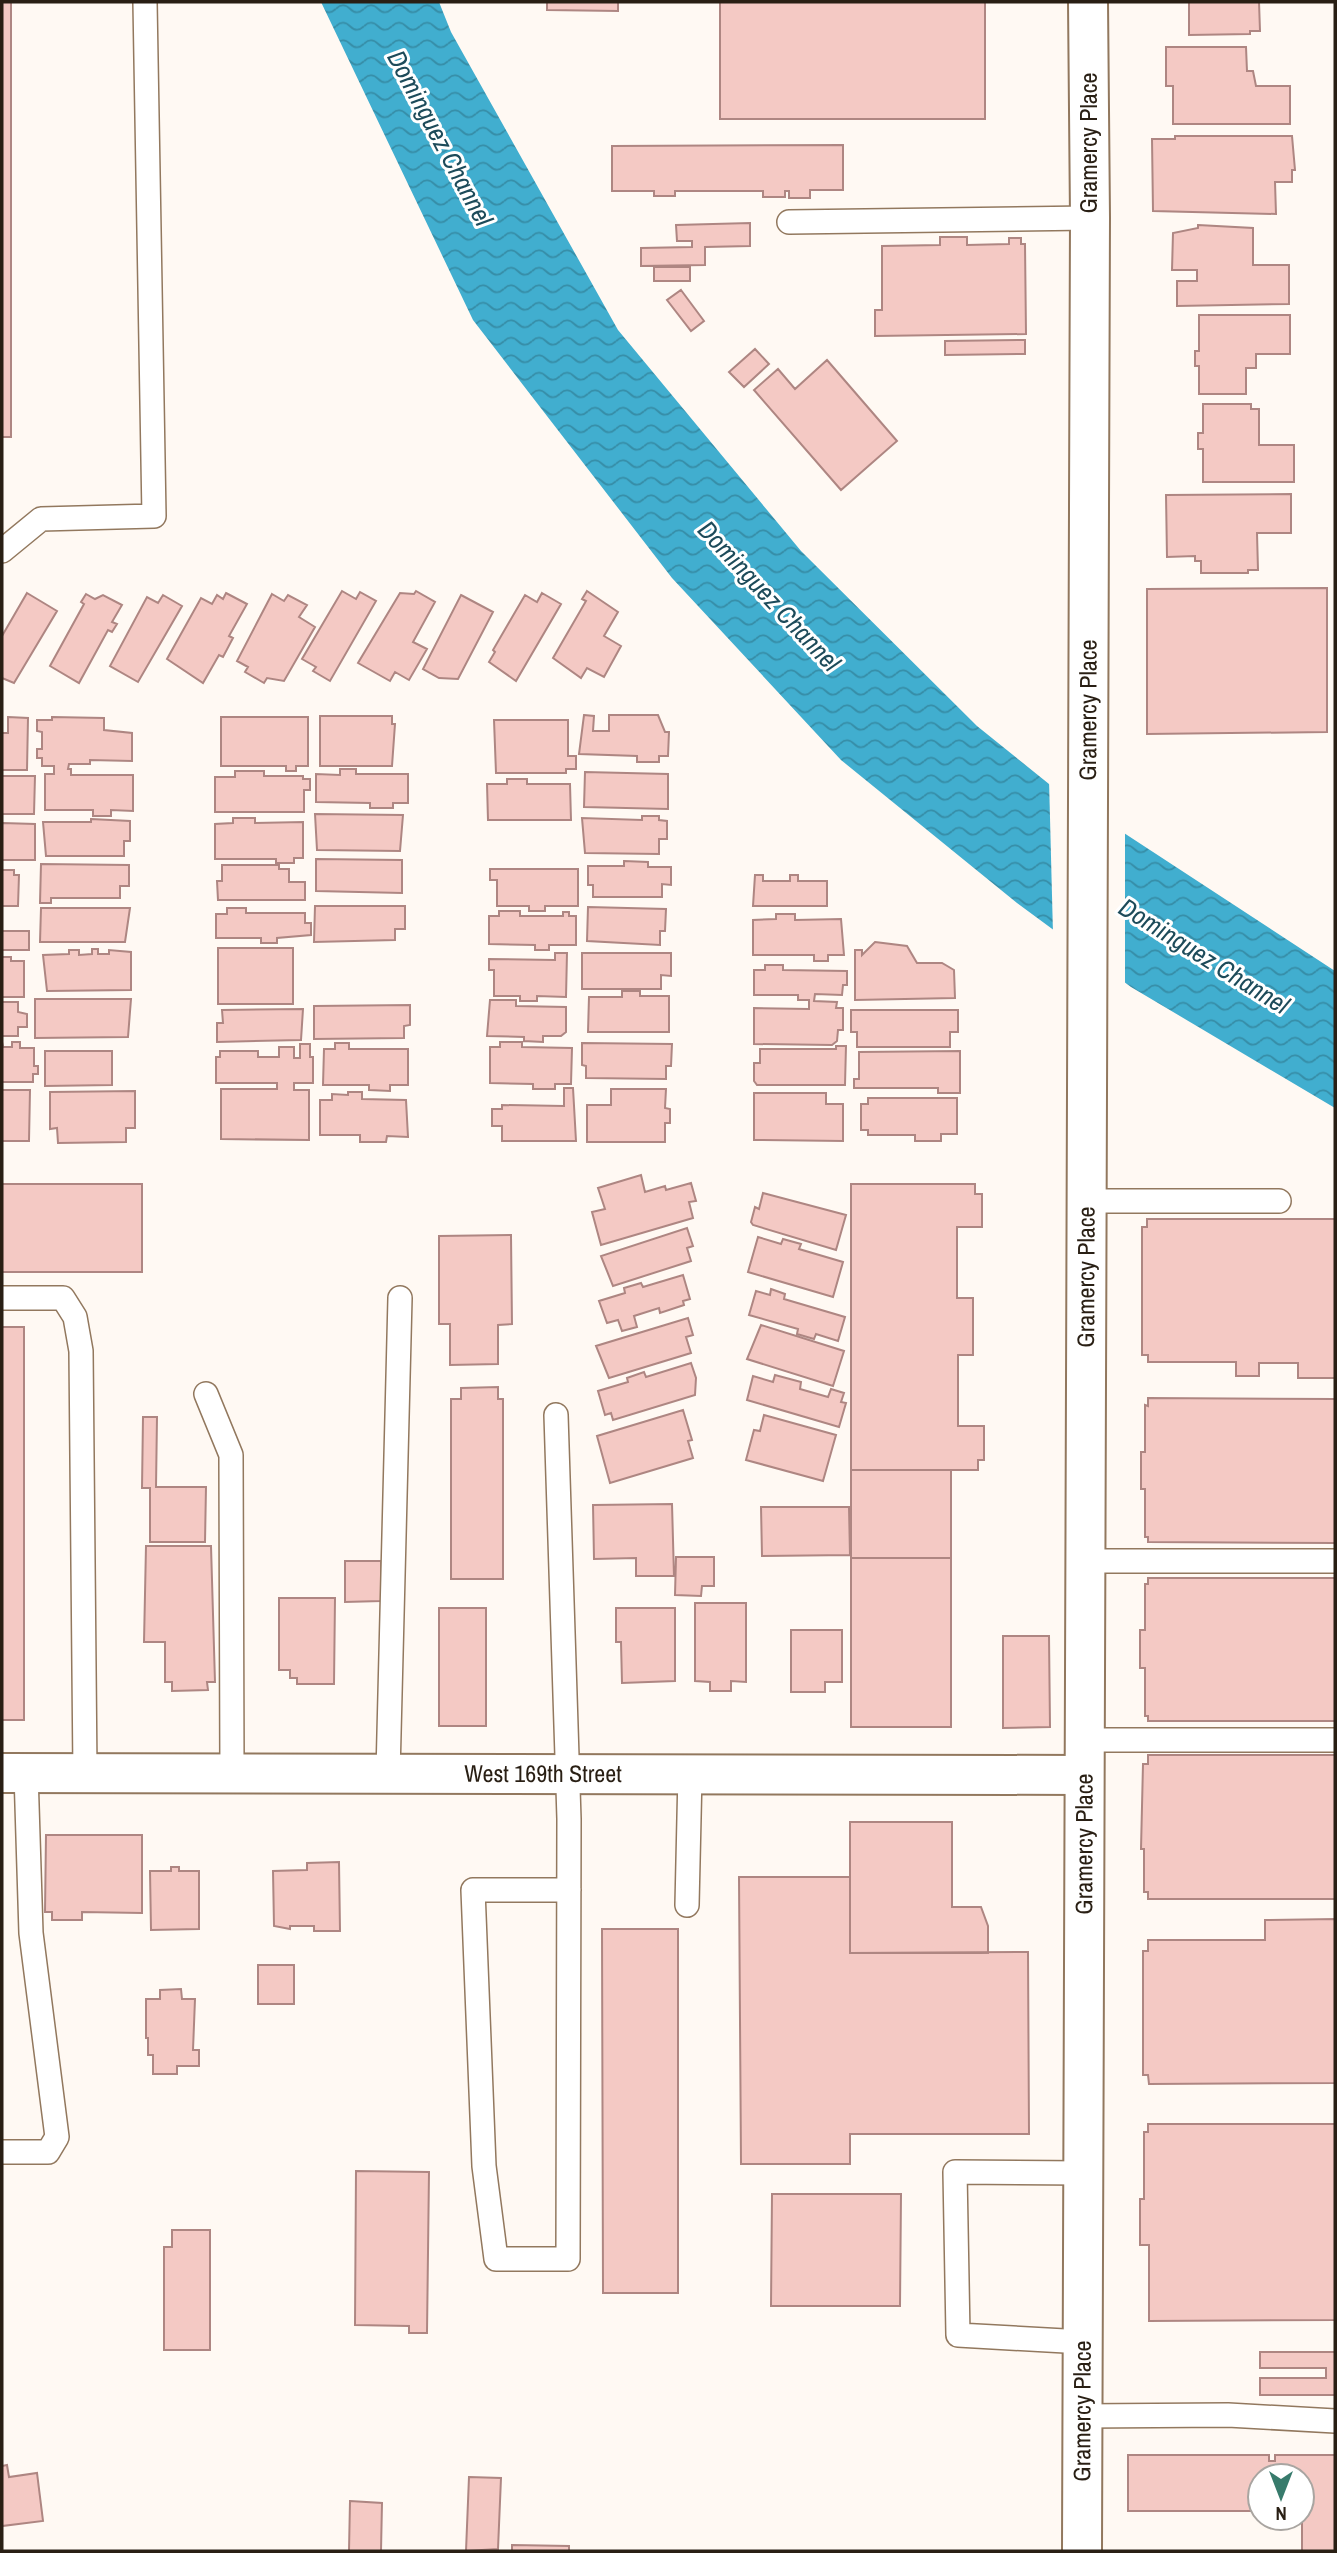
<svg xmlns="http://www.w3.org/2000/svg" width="1337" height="2553" font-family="'Archivo Narrow',sans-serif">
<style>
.water{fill:url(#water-waves)}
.pier{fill:#fff9f3}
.building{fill:#f4c9c4;stroke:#ae8682;stroke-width:2}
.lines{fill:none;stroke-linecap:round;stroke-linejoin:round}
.service-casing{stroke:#92785e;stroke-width:26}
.minor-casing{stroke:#92785e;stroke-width:42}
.service{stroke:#fff;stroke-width:23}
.minor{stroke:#fff;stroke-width:38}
.labels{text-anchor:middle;stroke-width:6;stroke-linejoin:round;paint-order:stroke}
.street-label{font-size:24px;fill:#291f14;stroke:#fff}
.water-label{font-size:26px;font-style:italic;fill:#1d4b5a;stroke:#fff}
</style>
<defs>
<pattern id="water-waves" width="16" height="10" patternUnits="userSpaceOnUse" patternTransform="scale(1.75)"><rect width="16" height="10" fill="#41aecf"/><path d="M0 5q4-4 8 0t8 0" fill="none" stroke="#368da7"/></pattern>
</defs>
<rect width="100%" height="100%" fill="#fff9f3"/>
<!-- water -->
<path class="water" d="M321 2H439L451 32 618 330 801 551 977 726 1049 784 1335 971V1108L1131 987 1017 903 841 760 672 578 473 320Z"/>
<!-- pier -->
<path class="pier" d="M1049 779 1125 831V987L1053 934Z"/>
<!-- building -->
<path class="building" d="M2 2H11V437H2Z
M547 2H618V11L547 10Z
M720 2H985V119H720Z
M1189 2H1259L1260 31H1250V34L1189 35Z
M1166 47H1246L1247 71H1253L1256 86H1290V124H1173V86H1166Z
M1175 136H1292L1295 170H1292V182H1275L1276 214 1153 211 1152 139H1175Z
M843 145V190H810V198H789V191H785V197H763V191H675V196H654V191H612V146Z
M750 223V246L705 247V265L641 266V248L692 247V241H677L676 225Z
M1198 225 1253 228V265H1289V304L1177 306V281H1197V270H1172L1173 233 1198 228Z
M940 237H967V245L1009 244V238H1021V244H1025L1026 334 875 336V310H882V246L940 245Z
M654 267H690V281H654Z
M681 290 704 321 691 331 667 300Z
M1199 315H1290V354H1256V368H1246V394H1199V366H1195V351H1199Z
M1025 340V354L945 355V341Z
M755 349 769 364 744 387 729 372Z
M827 360 897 441 841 490 754 390 778 369 795 389Z
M1203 404H1251V409H1259V445H1294V482H1203V449H1198V433H1203Z
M1291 494V533H1257L1258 570H1248V573H1201V561H1195V556L1167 557 1166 495Z
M1327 588V732L1147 734V589Z
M342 591 356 599 360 592 376 601 330 681 313 671 316 667 302 659Z
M416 591 435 602 413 642 427 649 409 680 395 672 390 681 358 663 400 593 414 594Z
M587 591 618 612 604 636 621 646 604 677 587 668 581 678 553 658 586 601 582 599Z
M27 593 57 611 14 683 2 678V636Z
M226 593 247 604 229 636 233 638 223 657 219 655 203 683 167 659 201 598 212 604 217 595 223 599Z
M542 593 561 604 516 681 489 662 495 652 493 650 525 595 537 602Z
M86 594 95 599 103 595 122 605 112 622 117 624 112 632 108 630 79 683 50 666 84 604 81 602Z
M272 594 284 601 288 595 307 605 299 617 315 627 284 681 267 678 264 683 245 672 248 667 237 661Z
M163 595 182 606 138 682 110 666 147 597 158 603Z
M461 595 493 612 458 679 439 678 423 669Z
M584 715 594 716 593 731H609V715H658L665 732H669L668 756H659V762H637V756L579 754Z
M320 716H392V724H395L392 766H320Z
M8 717 28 718 27 770H2V733H8Z
M52 717 104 718V730L132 733V761L90 760V764H69L68 769H71V775H133V811L111 810V816H93V810H45V774H54V766H42V758H37V749H42V732L37 731V720H52Z
M221 717H308V766H296V771H286V766H221Z
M494 720H568V756H576V769H566V773H496Z
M340 769H356V774H408V803H393V808H370V803L316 802V774L340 775Z
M235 771H264V776H303V779H310V790H304V812H215V777H235Z
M585 772 668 774V809L584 807Z
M2 776H35L34 814H2Z
M507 779H527V784H570L571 820H488L487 784H507Z
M315 814 403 815 400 851 317 850Z
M642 816H659V820L667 821V839H659V854L585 853 582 818 642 820Z
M233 818H255V823L303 822V858H294V863H276V859H215V824L233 823Z
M91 819 130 821V841H124V856H46L43 822H91Z
M2 823 35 824V860H2Z
M316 859 402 860V893L316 891Z
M624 861 648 862V867H671V885L662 884V897H593V885H588V866H624Z
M41 864 129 865V886H120V898H51V903H40Z
M222 865H279V869H289V882H305V900H218L217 881H222Z
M490 869H578V906H545V911H529V906H497V880H490Z
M2 870H14V875H19L18 906H2Z
M755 875H763V881H790V875H798V881H827V906H753Z
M315 906H405V929H395V940L314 942Z
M588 907 666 909 665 931H660V945L587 941Z
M41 908H130L125 942H40Z
M227 908H246V913H305V923H311V935L277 938V943H261V938H216V914H227Z
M499 911H520V916H563V912H569V916H576V945H549V950H535V945L489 944V916H499Z
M776 914H795V920L841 919 844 955H828V961H814V955H753V920L776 919Z
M2 931H29V950H2Z
M875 942 907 946 917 963H942L954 970 955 998 855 1000V950H862V955Z
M218 948H293V1004H218Z
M92 949H98V954H109V950L131 952V990L47 991 43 955 69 954V950H79V955L92 954Z
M555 953H567L566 997 537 996V1001H520V996H494V970H489V959L555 960Z
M582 953H671V976L661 975V989H582Z
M2 957H11V961H24V997H2Z
M765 965H783V970L847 971V985H843L842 995 815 994 814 1001 837 1002 836 1008H843V1030H838L837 1041 832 1045 754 1044V1008L809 1009V1000H798V995H754V970H765Z
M622 991H640V996H669V1032H588L589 997H622Z
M35 999H131L128 1037 35 1038Z
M490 1000H516V1006L566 1007V1032L561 1036H543V1042L524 1041V1037L487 1036Z
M2 1002H18V1012L27 1014V1027H18V1036H2Z
M410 1005V1025L404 1026V1038L314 1039V1006Z
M303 1009 301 1040 217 1042V1023H223L222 1010Z
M851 1010H958V1032H950V1047H857V1032H851Z
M2 1042 3 1047H12V1042H20V1048H34V1066H38V1074H33V1082H2Z
M500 1042H522V1047L572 1048 571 1084H555V1089H533V1084L490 1083V1047H500Z
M335 1043H349V1049H408V1085H390V1091L369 1090V1085H323L324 1049H335Z
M582 1043 672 1044 671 1066H666V1079L586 1078V1066L582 1065Z
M300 1044H310V1057H313V1083H294V1090H309V1140L221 1139V1089H277V1083H216V1057H220V1051H258V1057H279V1047H294V1058H300Z
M836 1046H846L845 1085H757L754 1081V1063H760V1049H836Z
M45 1051H112V1085L45 1086Z
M960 1051V1093H938V1088H854V1079H859V1052Z
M564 1088H573L576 1141H502V1126H492V1109H502V1105L564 1106Z
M611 1089H666L665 1108 670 1109V1123H665V1142H587V1105H611Z
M2 1090H30L29 1141H2Z
M135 1091V1128H126V1142L58 1143 57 1128 50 1129V1092Z
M348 1092H362V1099L406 1100 408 1137 387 1136 386 1142H360V1135H320V1100H332V1094L348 1095Z
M754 1093H826V1104H843V1141L754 1140Z
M868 1098H957V1134H941V1141H915V1135H868V1130H861V1104H868Z
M641 1175 645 1192 665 1186 666 1190 691 1183 696 1201 689 1202 693 1218 601 1245 592 1212 605 1209 598 1188Z
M2 1184H142V1272H2Z
M851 1184H975V1194H982V1227H957V1298H973V1355H958V1426H984V1460H978V1470H851Z
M763 1193 846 1215 836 1250 753 1225 751 1222 755 1207 759 1209Z
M1147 1219H1335V1378H1298V1363H1259V1376H1236V1362H1148V1355H1142V1227H1147Z
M687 1228 693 1246 687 1248 691 1261 613 1286 601 1256Z
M511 1235 512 1324 498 1325V1364L450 1365V1324H439V1236Z
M758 1237 781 1244 783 1239 801 1244 799 1249 843 1262 833 1297 748 1272Z
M683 1275 690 1299 683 1301 684 1305 660 1313 659 1308 634 1316 637 1327 622 1331 618 1320 607 1323 599 1301 625 1293 624 1288 641 1283 643 1287Z
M771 1289 785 1294 784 1299 845 1317 838 1341 816 1334 814 1339 797 1334 798 1329 749 1315 756 1291 770 1295Z
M688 1318 693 1335 686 1337 691 1353 609 1378 596 1346Z
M761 1325 844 1351 833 1386 747 1359Z
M2 1327H24V1720H2Z
M691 1363 696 1378 695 1395 613 1420 611 1413 605 1415 598 1391 628 1382 627 1378 644 1372 646 1377Z
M775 1375 801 1382 800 1389 828 1397 831 1389 844 1393 841 1402 846 1403 839 1427 747 1400 753 1376 773 1382Z
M498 1387V1399H503V1579H451V1399H461V1388Z
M1148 1398 1335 1399V1543L1148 1542V1537H1145V1489H1141V1452H1145V1405L1148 1406Z
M683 1410 692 1440 688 1441 693 1458 610 1483 597 1436Z
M764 1415 836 1435 823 1481 746 1460 754 1430 760 1431Z
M143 1417H157L156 1487H206L205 1542H150V1488H142Z
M851 1470H951V1558H851Z
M672 1504 674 1576H636V1558L594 1559 593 1505Z
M761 1507H849L850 1555 762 1556Z
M146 1546H211L215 1682H207L208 1690 172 1691V1682H165V1642H144Z
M676 1557H714V1586H702L701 1596 675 1595Z
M851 1558H951V1727H851Z
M345 1561H381V1601L345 1602Z
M1148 1578H1335V1721H1148V1716H1145V1668H1140V1630H1145V1584H1148Z
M279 1598H335L334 1684H297V1678H290V1670H279Z
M695 1603H746V1682L731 1681V1691H710V1682L695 1681Z
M439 1608H486V1726H439Z
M616 1608H675V1681L622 1683 621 1642H616Z
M791 1630H842V1682H825V1692H791Z
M1003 1636H1049L1050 1727 1003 1728Z
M1148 1755H1335V1899H1148V1892H1144V1849H1141L1143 1764H1148Z
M850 1822H952V1907H981L988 1926V1953H850Z
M46 1835H142V1913L82 1912V1920H52V1912H45Z
M339 1862 340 1931H314V1926H290V1929L274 1926 273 1871 307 1870V1863Z
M171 1867H179V1871H199V1929L151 1930 150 1871H171Z
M739 1877H850V1953L1028 1952 1029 2134H850V2164H741Z
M1335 1919V2083L1149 2084 1148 2075H1143V1951H1148V1940H1265V1920Z
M602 1929H678V2293H603Z
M258 1965H294V2004H258Z
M181 1989 182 1999H195L193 2050H199V2066H177V2074H153V2055H148V2038H146V1999H160V1990Z
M1148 2124H1335V2320L1149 2321V2245H1140V2199H1144V2132H1148Z
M356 2171 429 2172 427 2333H409V2326L355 2325Z
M772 2194H901L900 2306H771Z
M172 2230H210V2350H164V2247H172Z
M1260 2352H1335V2395H1260V2378H1326V2368H1260Z
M1128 2455H1269V2461H1275V2455H1335V2551H1302V2476H1260V2511H1128Z
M7 2465 9 2477 37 2473 43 2521 2 2526V2466Z
M469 2477 501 2478 498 2549 466 2551Z
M350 2501 382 2503 381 2551H349Z
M512 2545 569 2546V2551H512Z"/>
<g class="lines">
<defs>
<path id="service" d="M789 222 1090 218
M2 551 41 519 154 516 145 2
M1086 1201H1279
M2 1298H63L75 1317 81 1351 85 1773
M206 1394 231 1455 232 1773
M556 1415 569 1819 568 2259H496L484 2166 473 1890H569
M1085 1561H1335
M1085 1740H1335
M388 1773 400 1298
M687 1905 690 1774
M2 2152H48L57 2137 31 1933 26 1773
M1083 2173 955 2172 958 2335 1083 2342
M1082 2416 1228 2415 1335 2421"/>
<g id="minor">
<path id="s1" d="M2 1773 1084 1775"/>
<path id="s2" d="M1082 2551 1090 218 1088 2"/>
</g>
</defs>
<!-- service casing -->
<use href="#service" class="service-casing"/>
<!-- minor casing -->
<use href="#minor" class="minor-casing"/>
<!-- service -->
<use href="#service" class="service"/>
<!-- minor -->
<use href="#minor" class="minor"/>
</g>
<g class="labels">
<!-- street labels -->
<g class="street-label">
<text transform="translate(1089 143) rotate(-90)" y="8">Gramercy Place</text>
<text dy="8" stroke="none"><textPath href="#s2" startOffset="1841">Gramercy Place</textPath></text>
<text dy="8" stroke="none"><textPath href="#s2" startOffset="1274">Gramercy Place</textPath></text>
<text dy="8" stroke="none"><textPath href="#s1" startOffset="541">West 169th Street</textPath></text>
<text dy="8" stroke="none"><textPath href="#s2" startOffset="707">Gramercy Place</textPath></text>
<text dy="8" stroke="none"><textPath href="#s2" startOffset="140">Gramercy Place</textPath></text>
</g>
<!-- water labels -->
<g class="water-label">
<text transform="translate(440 138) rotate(62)" y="9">Dominguez Channel</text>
<text transform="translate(769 596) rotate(47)" y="9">Dominguez Channel</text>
<text transform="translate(1204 956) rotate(32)" y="9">Dominguez Channel</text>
</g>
</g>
<!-- border -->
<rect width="1337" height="2553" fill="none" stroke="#291f14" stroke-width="7"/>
<!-- north arrow -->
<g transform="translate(1281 2497) rotate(180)"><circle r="33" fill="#ffffff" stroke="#a9a5a1" stroke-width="2"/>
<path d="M0-5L12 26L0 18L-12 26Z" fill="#387b6c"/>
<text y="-10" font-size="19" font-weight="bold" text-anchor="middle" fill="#291f14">N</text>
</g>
</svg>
